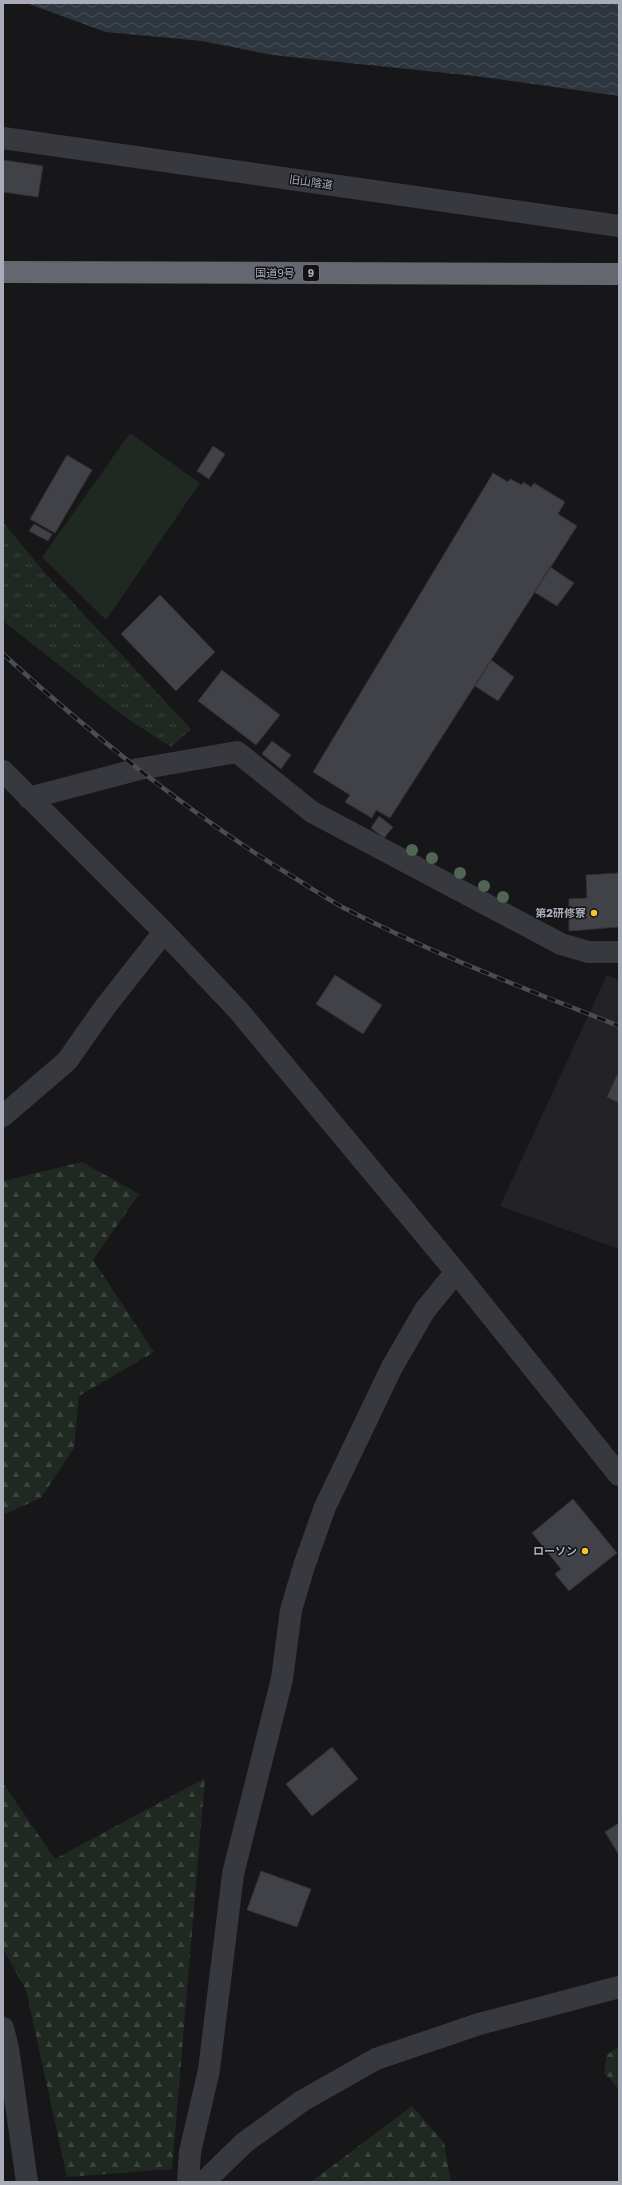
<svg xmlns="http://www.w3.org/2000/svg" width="622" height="2185" font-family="'Golos Text','Noto Sans JP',sans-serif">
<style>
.built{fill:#232327}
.grass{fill:url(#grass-tufts)}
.forest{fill:url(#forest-firs)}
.garden{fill:#1f2821}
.water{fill:url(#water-waves)}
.building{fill:#414247;stroke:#323136}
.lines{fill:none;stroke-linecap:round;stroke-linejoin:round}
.minor{stroke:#38393f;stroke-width:22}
.highway{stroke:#646770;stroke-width:22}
.rail-casing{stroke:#4b4d54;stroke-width:4.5}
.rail{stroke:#121215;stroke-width:3;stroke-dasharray:9;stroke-linecap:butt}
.tree{fill:#506554}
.poi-dot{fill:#f9c030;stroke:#121215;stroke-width:1.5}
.labels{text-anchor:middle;stroke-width:3;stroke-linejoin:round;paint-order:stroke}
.shield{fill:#121215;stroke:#7c7e88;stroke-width:1}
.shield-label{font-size:10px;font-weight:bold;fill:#a9adba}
.street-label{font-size:11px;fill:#a9adba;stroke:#121215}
.poi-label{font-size:11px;font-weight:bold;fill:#a9adba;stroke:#121215;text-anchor:end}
</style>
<defs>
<pattern id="grass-tufts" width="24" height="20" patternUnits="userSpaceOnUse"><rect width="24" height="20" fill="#1f2821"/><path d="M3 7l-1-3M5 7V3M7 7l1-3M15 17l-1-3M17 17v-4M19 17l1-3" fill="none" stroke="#3d443f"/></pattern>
<pattern id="forest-firs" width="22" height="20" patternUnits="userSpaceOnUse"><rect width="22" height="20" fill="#1f2821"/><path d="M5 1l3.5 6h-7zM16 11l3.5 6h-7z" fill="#3d443f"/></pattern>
<pattern id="water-waves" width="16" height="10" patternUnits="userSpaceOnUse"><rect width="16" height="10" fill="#2d363e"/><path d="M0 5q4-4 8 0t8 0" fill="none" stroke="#495058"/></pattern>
</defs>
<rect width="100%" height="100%" fill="#17171a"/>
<!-- built -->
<path class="built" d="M607 975 619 980V1249L500 1206Z"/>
<!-- grass -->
<path class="grass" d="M3 522 45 573 191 729 171 747 125 717 3 621Z"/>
<!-- forest -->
<path class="forest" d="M82 1162 139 1194 93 1260 154 1352 79 1396 74 1448 41 1498 3 1515V1181Z
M205 1778 172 2169 67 2177 26 1990 3 1949V1783L55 1859Z
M619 2046V2089L604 2073 607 2055Z
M412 2106 444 2143 451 2182H311Z"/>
<!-- garden -->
<path class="garden" d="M130 433 200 483 106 620 42 557Z"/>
<!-- water -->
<path class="water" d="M26 3H619V96L475 76 272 55 202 41 106 32Z"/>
<!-- building -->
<path class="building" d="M3 160 43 166 38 197 3 192Z
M213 446 225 454 209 479 197 471Z
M67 455 92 470 55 533 30 519Z
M493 473 508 482 510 479 522 485 523 482 531 487 534 483 565 502 558 514 577 526 390 818 376 810 372 818 345 802 350 795 313 772Z
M34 524 52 534 48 541 29 531Z
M550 567 574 583 557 606 534 592Z
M160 595 215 652 176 691 121 634Z
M491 660 514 677 498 701 475 686Z
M222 670 280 715 256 745 198 701Z
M272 741 291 755 281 769 262 754Z
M379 816 393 827 384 838 371 828Z
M619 873V927L569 931V899L587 898 586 875Z
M335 975 382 1005 363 1034 316 1004Z
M617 1075 619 1076V1103L607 1097Z
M573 1499 617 1553 569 1591 555 1574 561 1569 532 1533Z
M332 1747 358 1779 312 1816 286 1784Z
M619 1823V1855L605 1832Z
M261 1871 311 1889 297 1927 247 1910Z"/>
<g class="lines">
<!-- minor -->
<path class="minor" d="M3 138 619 226
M3 771 164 932 238 1010 456 1272 619 1475
M29 798 139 769 237 752 312 812 561 944 588 952H619
M3 1116 67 1061 105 1007 164 932
M3 2028 8 2048 27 2182
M188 2182 190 2152 209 2070 233 1874 282 1679 291 1610 304 1566 325 1507 392 1367 425 1310 456 1272
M204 2182 244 2143 302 2101 376 2059 479 2024 619 1987"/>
<!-- highway -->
<path class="highway" d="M3 272 619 274"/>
<defs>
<path id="rail" d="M3 654C91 734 184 810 285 872 305 884 324 897 344 908 433 954 526 989 619 1026"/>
</defs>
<!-- rail casing -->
<use href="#rail" class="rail-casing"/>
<!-- rail -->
<use href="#rail" class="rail"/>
</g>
<!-- trees -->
<g class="tree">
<circle cx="412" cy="850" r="6"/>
<circle cx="432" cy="858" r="6"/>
<circle cx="460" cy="873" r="6"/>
<circle cx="484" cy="886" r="6"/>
<circle cx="503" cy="897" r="6"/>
</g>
<!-- markers -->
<g class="poi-dot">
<circle cx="594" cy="913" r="4"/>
<circle cx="585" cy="1551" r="4"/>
</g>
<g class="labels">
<!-- shield labels -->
<rect class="shield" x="303" y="265" width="16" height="16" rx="3"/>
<g class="shield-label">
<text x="311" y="277">9</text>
</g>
<!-- street labels -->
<g class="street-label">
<text transform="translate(311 182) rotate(8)" y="4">旧山陰道</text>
<text x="275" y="277">国道9号</text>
</g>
<!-- poi labels -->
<g class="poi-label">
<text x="586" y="917">第2研修寮</text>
<text x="577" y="1555">ローソン</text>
</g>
</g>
<!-- border -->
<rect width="622" height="2185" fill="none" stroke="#a9adba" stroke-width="8"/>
</svg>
